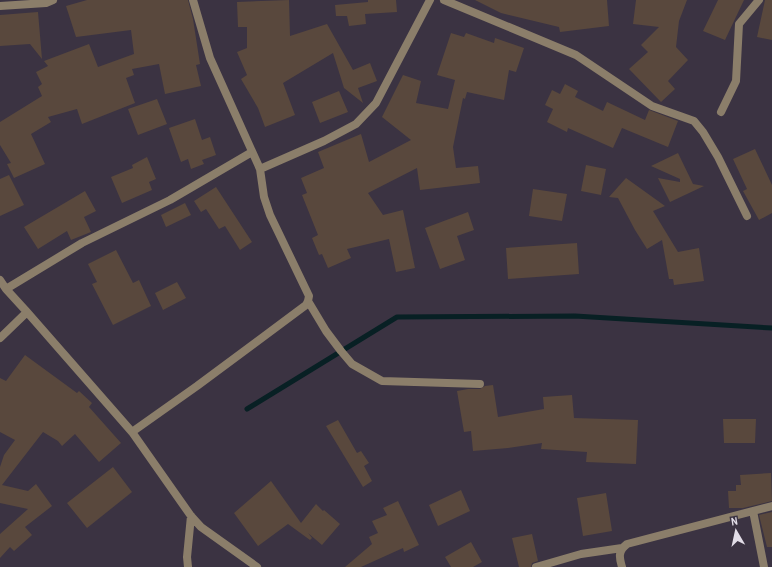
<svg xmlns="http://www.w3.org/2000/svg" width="772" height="567" font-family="'Archivo Narrow',sans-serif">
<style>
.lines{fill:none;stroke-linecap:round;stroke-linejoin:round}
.stream{stroke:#082024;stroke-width:5}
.building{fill:#59483d}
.street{stroke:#8b7e6a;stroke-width:8}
</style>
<rect width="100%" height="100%" fill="#3b3342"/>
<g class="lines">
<!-- stream -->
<path class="stream" d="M247 409 397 317 575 316 772 328"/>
</g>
<!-- building -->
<path class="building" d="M87 0H188L193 19 200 64 196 65 201 86 165 94 159 64 132 69 134 75 126 78 135 103 82 124 77 109 48 117 51 122 31 134 45 164 14 178 7 164 11 163 0 145V122L42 96 38 87 42 84 36 72 48 66 44 61 89 44 98 67 134 54 131 30 76 37 66 6Z
M289 0 290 36 327 24 353 70 370 63 377 81 358 88 363 103 344 88 333 53 283 83 295 115 265 127 258 108 241 79 247 75 237 52 247 48V27H238L237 2Z
M368 0H396L397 12 365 14 366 24 349 26 347 16H336L335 5 368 2Z
M475 0H607L609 26 560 32 559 27 501 13Z
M636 0H687L679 21 676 47 688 60 668 81 675 89 661 102 629 69 648 52 641 45 659 27 633 24Z
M718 0H744L725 40 703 31Z
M765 0H772V40L757 37Z
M38 12 42 59 30 44 0 46V15Z
M451 33 464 37 466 33 494 43 495 38 524 48 516 72 509 70 504 100 467 92 465 99 463 98 453 147 456 168 478 166 480 183 420 190 417 168 368 193 383 215 403 210 415 268 396 272 389 239 347 249 351 258 328 268 322 254 319 255 312 238 318 235 302 195 307 193 301 178 324 168 318 152 361 134 369 162 411 140 382 117 403 75 421 81 416 103 448 109 455 80 437 75Z
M565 84 578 91 575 97 603 111 607 102 645 120 649 110 678 121 668 147 622 128 613 148 568 128 567 132 547 122 553 109 545 105 552 90 560 94Z
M339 91 348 112 320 123 312 102Z
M157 99 167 124 138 135 128 109Z
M195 119 202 140 210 137 216 155 202 160 204 164 191 169 188 159 181 162 169 128Z
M755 149 772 185V213L759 220 743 191 747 189 733 159Z
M678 153 693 184 704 186 670 202 658 178 680 182V179L651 166Z
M147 157 156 179 149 182 152 190 122 203 111 177 133 168 132 165Z
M586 165 606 169 601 195 581 191Z
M9 175 24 205 0 216V179Z
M626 178 665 206 653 211 678 252 699 248 704 281 674 285 673 279H669L662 240 647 249 635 230 618 198 609 197Z
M216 187 252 242 240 250 225 226 219 229 206 209 201 212 194 201Z
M533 189 567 194 562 221 529 216Z
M85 191 96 211 84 217 91 232 71 240 67 231 38 249 24 227Z
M185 203 191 215 166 227 161 215Z
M468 212 474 230 457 236 465 260 440 269 425 228Z
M577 243 579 274 508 279 506 248Z
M116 250 133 283 139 280 151 306 113 325 92 284 97 282 88 264Z
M177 282 186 298 163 310 155 293Z
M25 355 77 393 79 391 92 403 89 407 121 443 99 462 75 434 62 446 58 441 43 432 2 485 28 491 36 484 52 506 25 527 32 535 14 551 10 547 0 558V534L28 509 0 503V467L4 455 15 440 0 432V378L6 381Z
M493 385 498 417 544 409 543 397 572 395 574 418 638 420 636 464 586 462 587 452 541 449 542 443 508 448 473 451 471 431 464 432 457 391 468 389H480L485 386Z
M723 419H756L755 443H724Z
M338 420 357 453 361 451 369 463 364 466 372 481 363 487 326 426Z
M113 467 132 492 87 528 67 503Z
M771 473 772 501 743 508H729L728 491H736V485H741L740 475Z
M271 481 301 523 316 504 323 511 324 510 340 524 322 545 308 533 312 538 310 540 288 524 258 546 234 513Z
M461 490 470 511 438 526 429 505Z
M606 493 612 531 583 536 577 498Z
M398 501 419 545 404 552 403 548 361 567H345L372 544 369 537 378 533 372 521 387 515 383 508Z
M772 512V547H767L759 515Z
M532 534 538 561 532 563 531 567H519L512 538Z
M471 542 482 562 473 567H451L445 557Z"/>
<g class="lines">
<!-- street -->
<path class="street" d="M444 0 576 55 652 106 694 121 703 132 718 157 747 216
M0 6 46 3 53 0
M721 112 736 81 739 24 759 0
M260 169 324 141 356 124 376 103 430 0
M0 280 6 289 27 312 132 432 191 516 201 527 257 567
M6 289 82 243 170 200 252 152
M308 301 326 331 341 351 352 364 382 381 480 384
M0 338 27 312
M132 432 197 386 306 305 308 301 309 296 270 215 264 197 260 169 210 58 193 0
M753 511 764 567
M188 567 187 557 191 516
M536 567 581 554 622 548
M622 567C619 557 618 551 627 544L772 506"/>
</g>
<!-- north arrow -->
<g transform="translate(736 531) rotate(351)" stroke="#3b3342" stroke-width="3" paint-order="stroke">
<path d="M0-3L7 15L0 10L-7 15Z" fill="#e2dde7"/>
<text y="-6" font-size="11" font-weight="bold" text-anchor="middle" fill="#e2dde7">N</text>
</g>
</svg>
